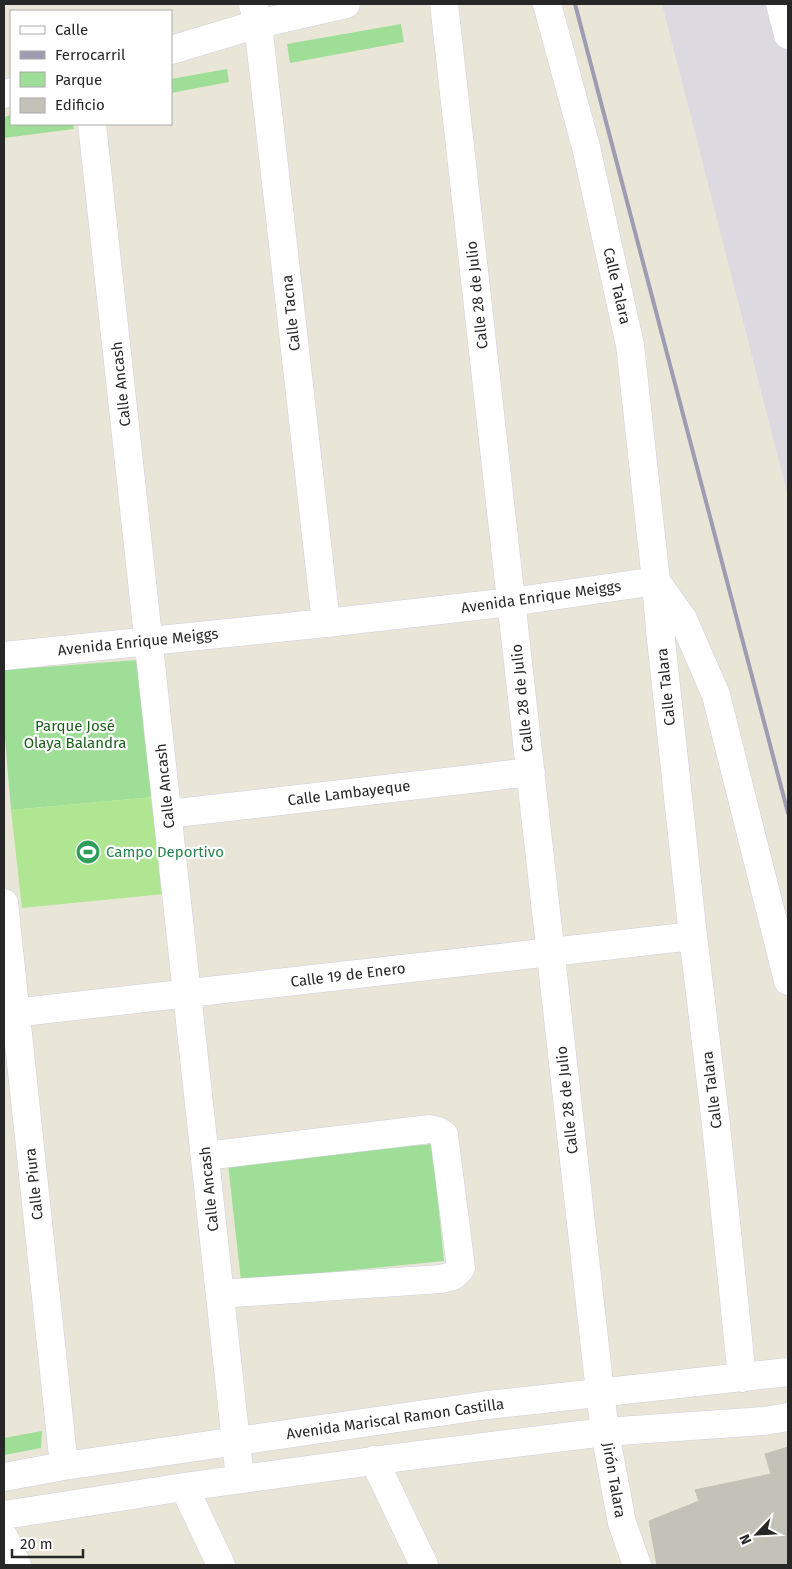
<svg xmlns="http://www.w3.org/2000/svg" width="792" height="1569" font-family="'Fira Sans',sans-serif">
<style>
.industrial{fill:#ddd9e1}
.green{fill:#9fde96}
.pitch{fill:#b0e692}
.building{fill:#c4c2b8;stroke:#c4c2b3}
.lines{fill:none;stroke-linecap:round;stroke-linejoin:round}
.minor-casing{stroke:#cecee0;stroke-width:29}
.minor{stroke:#fff;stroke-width:28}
.rail{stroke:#9d9cb1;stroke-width:4}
.labels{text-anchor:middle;stroke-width:4.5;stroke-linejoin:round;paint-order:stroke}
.street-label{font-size:15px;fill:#272727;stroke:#fff}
.park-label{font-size:15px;fill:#1b5f1c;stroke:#fff}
.leisure-label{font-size:15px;fill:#27864d;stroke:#fff;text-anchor:start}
</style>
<rect width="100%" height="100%" fill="#e9e6d8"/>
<!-- industrial -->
<path class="industrial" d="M662 4H788V497Z"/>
<!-- green -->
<path class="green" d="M401 24 404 42 290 63 287 44Z
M227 69 229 82 171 93V79Z
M11 115V124H73L74 129 4 138V117Z
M138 660 154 797 11 810 4 726V670Z
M432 1144 444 1261 241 1281 228 1164Z
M42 1431 41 1448 4 1455V1438Z"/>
<!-- pitch -->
<path class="pitch" d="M154 797 164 894 22 908 11 810Z"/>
<!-- building -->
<path class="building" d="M788 1447V1565H657L649 1521 699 1501 695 1490 771 1474 765 1454Z"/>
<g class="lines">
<defs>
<path id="minor" d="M253 4 258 24 326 623
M444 4 600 1392 605 1432 622 1523 637 1565
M547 4 586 147 630 345 656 581 660 630 693 936 716 1125 742 1378
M780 4 788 35
M171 50 258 24 346 4
M4 94 11 92
M92 124 240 1479
M656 581 683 619 716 695 788 981
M4 656 326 623 511 602 656 581
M168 814 531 772
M4 903 64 1466
M4 1014C234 990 463 960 693 936
M205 1156 430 1129 438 1131 444 1135 461 1268 453 1276 440 1279 220 1294
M374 1460 424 1565
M4 1477 64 1466 488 1405 788 1372
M184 1487 221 1565
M4 1515 184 1487 402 1457 605 1432 764 1421 788 1417
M4 1537 17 1565"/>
</defs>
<!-- minor casing -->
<use href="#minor" class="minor-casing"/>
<!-- minor -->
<use href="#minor" class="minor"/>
<!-- rail -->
<path class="rail" d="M575 4 788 813"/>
</g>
<!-- icons -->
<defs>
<symbol id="stadium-disc" viewBox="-11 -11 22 22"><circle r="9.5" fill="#2e9e5b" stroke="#fff"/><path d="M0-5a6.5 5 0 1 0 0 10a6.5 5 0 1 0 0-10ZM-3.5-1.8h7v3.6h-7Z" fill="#fff"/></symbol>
</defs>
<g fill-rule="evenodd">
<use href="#stadium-disc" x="74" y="838" width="28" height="28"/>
</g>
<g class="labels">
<!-- street labels -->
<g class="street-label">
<text transform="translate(617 286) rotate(77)" y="5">Calle Talara</text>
<text transform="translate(477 295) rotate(-96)" y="5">Calle 28 de Julio</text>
<text transform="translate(291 313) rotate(-96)" y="5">Calle Tacna</text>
<text transform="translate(121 384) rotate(-96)" y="5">Calle Ancash</text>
<text transform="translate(541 597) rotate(-8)" y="5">Avenida Enrique Meiggs</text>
<text transform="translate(138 642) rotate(-6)" y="5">Avenida Enrique Meiggs</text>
<text transform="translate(666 687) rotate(-96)" y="5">Calle Talara</text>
<text transform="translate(522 698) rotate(-96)" y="5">Calle 28 de Julio</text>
<text transform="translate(165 786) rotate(-96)" y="5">Calle Ancash</text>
<text transform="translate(349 793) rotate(-7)" y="5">Calle Lambayeque</text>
<text transform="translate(348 975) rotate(-7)" y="5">Calle 19 de Enero</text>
<text transform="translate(712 1090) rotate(-97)" y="5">Calle Talara</text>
<text transform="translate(567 1100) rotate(-96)" y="5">Calle 28 de Julio</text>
<text transform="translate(34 1184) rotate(-96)" y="5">Calle Piura</text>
<text transform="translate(209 1189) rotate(-96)" y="5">Calle Ancash</text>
<text transform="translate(395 1419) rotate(-8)" y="5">Avenida Mariscal Ramon Castilla</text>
<text transform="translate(614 1480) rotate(80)" y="5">Jirón Talara</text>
</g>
<!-- park labels -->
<g class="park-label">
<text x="75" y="731">Parque José<tspan x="75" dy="17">Olaya Balandra</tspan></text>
</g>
<!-- leisure labels -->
<g class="leisure-label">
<text x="106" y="857">Campo Deportivo</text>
</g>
</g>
<!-- border -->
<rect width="792" height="1569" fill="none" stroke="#272727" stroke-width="10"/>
<!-- legend -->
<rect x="10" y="10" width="162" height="115" fill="#ffffff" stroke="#a9a9a9"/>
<rect x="20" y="26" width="25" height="8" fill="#ffffff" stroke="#a9a9a9"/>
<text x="55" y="35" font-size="15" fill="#272727">Calle</text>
<rect x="20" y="51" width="25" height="8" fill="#9d9cb1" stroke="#a9a9a9"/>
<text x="55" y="60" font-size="15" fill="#272727">Ferrocarril</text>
<rect x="20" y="72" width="25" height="15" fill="#9fde96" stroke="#a9a9a9"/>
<text x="55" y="85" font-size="15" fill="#272727">Parque</text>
<rect x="20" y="98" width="25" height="15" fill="#c4c2b8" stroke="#a9a9a9"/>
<text x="55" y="110" font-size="15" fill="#272727">Edificio</text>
<!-- north arrow -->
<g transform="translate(757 1534) rotate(245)" stroke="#ffffff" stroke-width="4" paint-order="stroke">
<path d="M0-4L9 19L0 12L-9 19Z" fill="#272727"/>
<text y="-8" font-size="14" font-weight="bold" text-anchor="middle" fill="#272727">N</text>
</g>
<!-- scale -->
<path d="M12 1549v8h71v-8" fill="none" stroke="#272727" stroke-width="2.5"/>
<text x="20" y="1549" font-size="15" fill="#272727" stroke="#ffffff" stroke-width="4" paint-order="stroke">20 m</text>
</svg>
